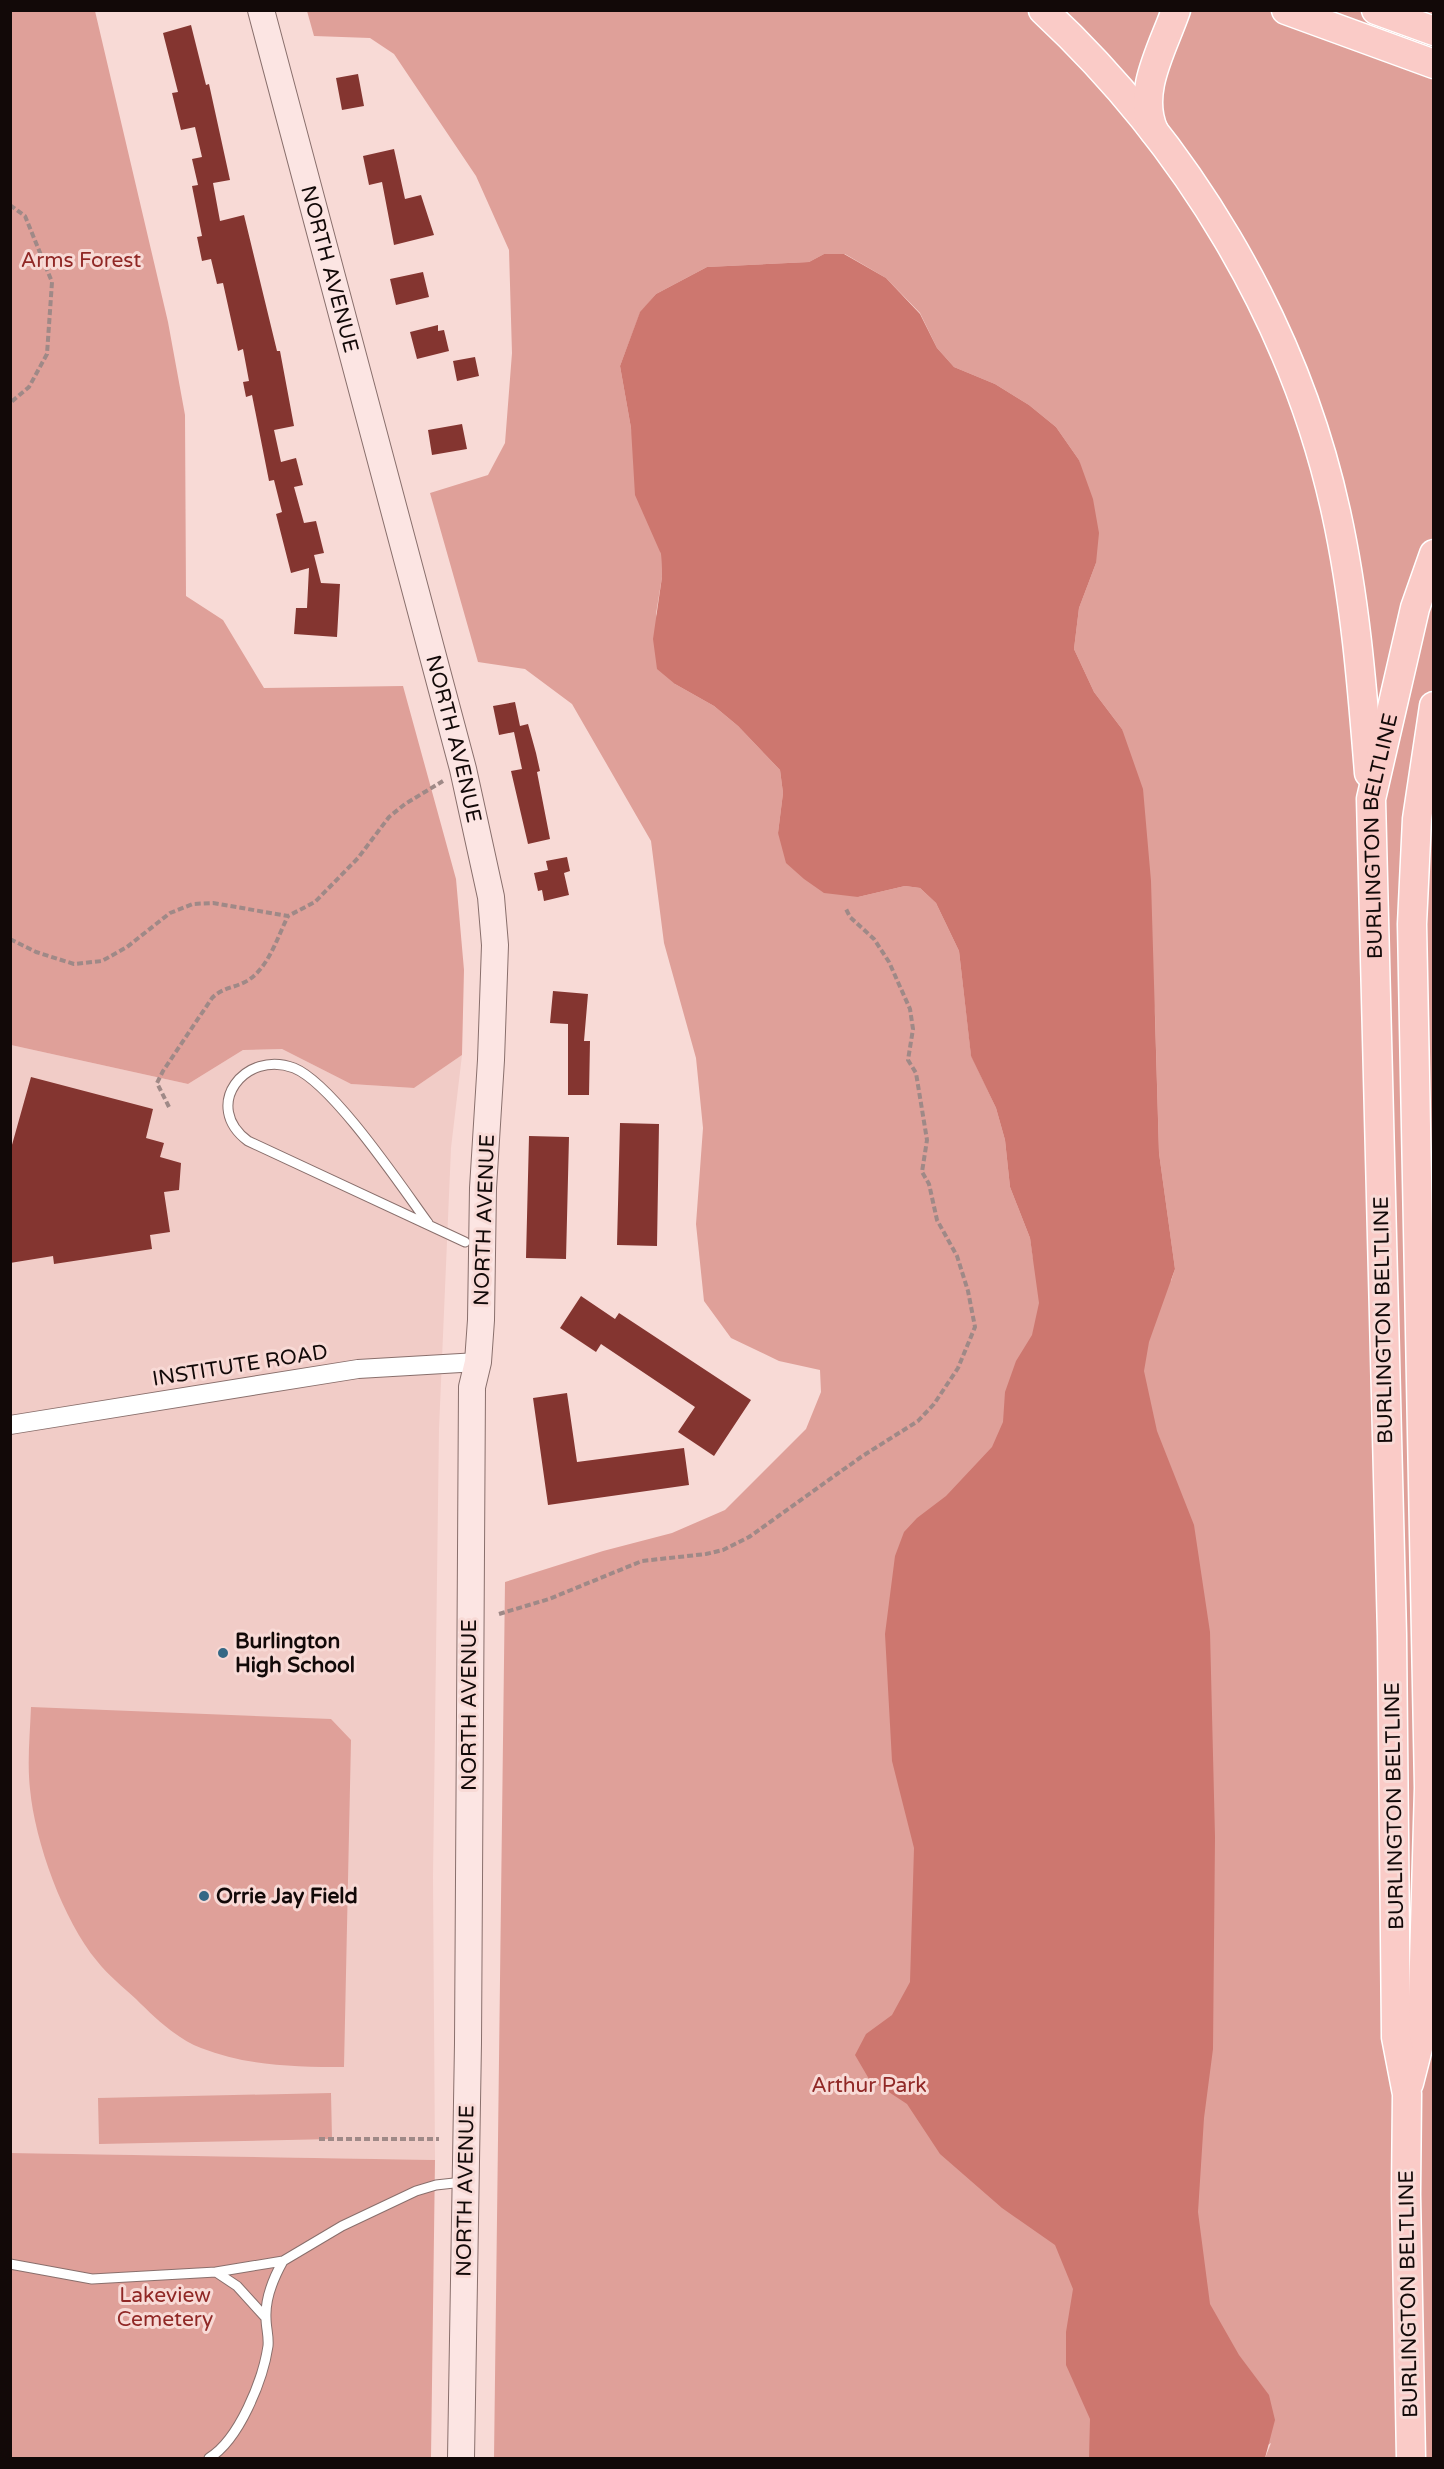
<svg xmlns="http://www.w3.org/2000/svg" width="1444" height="2469" font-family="'Varela Round',sans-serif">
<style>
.built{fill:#f1ccc7}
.green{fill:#dfa099;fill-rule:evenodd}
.water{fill:#cd776f}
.building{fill:#843530}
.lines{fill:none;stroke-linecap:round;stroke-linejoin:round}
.service-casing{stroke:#896f6c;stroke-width:11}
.minor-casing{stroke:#896f6c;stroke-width:20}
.secondary-casing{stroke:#896f6c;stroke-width:28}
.primary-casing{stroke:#fff;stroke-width:31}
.path{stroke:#9f8987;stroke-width:4;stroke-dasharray:6 3;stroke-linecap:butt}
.service{stroke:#fff;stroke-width:9}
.minor{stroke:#fff;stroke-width:18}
.secondary{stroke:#fce5e3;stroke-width:26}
.primary{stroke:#facbc7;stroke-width:28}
.poi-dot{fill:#356885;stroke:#f8dad6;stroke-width:2}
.labels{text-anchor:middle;stroke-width:6;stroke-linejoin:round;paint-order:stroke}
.park-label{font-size:21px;fill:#902826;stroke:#f8dad6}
.street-label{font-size:21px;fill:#120908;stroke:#f8dad6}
.poi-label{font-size:21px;font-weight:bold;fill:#120908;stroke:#f8dad6;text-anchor:start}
</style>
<rect width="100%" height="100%" fill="#f8dad6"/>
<!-- built -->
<path class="built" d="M11 1045 188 1084 243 1050 282 1049 351 1084 414 1088 462 1055 451 1148 439 1429 433 1877 435 2160 11 2153Z"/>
<!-- green -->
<path class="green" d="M11 10 95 11 168 322 185 415 186 596 223 620 264 688 403 686 456 879 464 970 462 1055 414 1088 351 1084 282 1049 243 1050 188 1084 11 1045Z
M307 11H1433V2458H1265L1271 2443 1247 2458H494L505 1582 603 1551 672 1533 725 1510 806 1429 821 1392 820 1370 779 1361 731 1338 704 1301 696 1224 703 1128 696 1058 664 943 651 841 572 704 525 669 478 662 430 493 488 475 505 443 512 353 509 250 476 176 394 54 370 38 314 36ZM824 254H845L886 278 920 313 937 348 954 367 995 384 1029 405 1056 427 1079 460 1096 563 1079 608 1074 649 1094 692 1122 729 1155 1015 1159 1153 1175 1269 1171 1281 1033 1258 1030 1238 1010 1187 1005 1140 996 1108 971 1055 959 951 936 903 920 888 905 886 858 897 778 833 783 793 780 770 738 726 714 706 675 684 656 614 662 577 661 554 631 428 620 366 640 313 656 294 707 267 809 262Z
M31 1707 331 1719 351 1740 344 2067C295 2067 247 2066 201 2048 177 2039 154 2017 136 1999 123 1987 108 1975 97 1961 63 1920 35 1842 30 1789 27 1762 30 1734 31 1707Z
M331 2093 332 2139 99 2144 98 2098Z
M11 2153 435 2160 431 2458H11Z"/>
<!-- water -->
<path class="water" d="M824 254H844L886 278 920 314 937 348 954 367 995 384 1029 405 1056 427 1079 460 1093 499 1099 533 1096 563 1079 608 1074 649 1094 692 1122 729 1143 789 1151 881 1159 1153 1175 1269 1149 1342 1144 1371 1157 1431 1194 1525 1210 1632 1215 1837 1213 2049 1204 2118 1198 2212 1210 2304 1239 2355 1269 2395 1275 2420 1265 2458H1089L1090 2419 1066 2365V2332L1073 2289 1055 2245 1002 2208 940 2154 907 2104 869 2079 855 2055 866 2034 892 2015 910 1982 914 1848 892 1761 885 1634 895 1556 904 1532 917 1518 946 1496 992 1447 1003 1422 1005 1392 1016 1361 1032 1335 1039 1303 1030 1238 1010 1187 1005 1140 996 1108 971 1056 959 951 936 903 920 888 905 886 858 897 824 893 804 879 786 863 778 833 783 793 780 770 738 726 714 706 675 684 657 669 653 639 662 577 661 554 635 495 631 428 620 366 640 312 656 294 707 267 809 262Z"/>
<!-- building -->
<path class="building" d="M191 25 206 85 209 84 230 180 213 183 220 221 244 215 277 351H280L294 426 274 430 281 462 296 458 303 485 294 487 304 523 316 521 324 553 314 555 321 583 340 584 337 637 294 634 296 608H307L309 568 291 573 276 514 282 512 274 480 269 481 252 395 246 397 243 382 249 381 243 349 238 351 223 283 217 284 211 259 202 261 197 237 202 236 192 186 198 185 192 159 202 157 195 127 181 130 172 93 178 92 163 33Z
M358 74 364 106 342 110 336 78Z
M394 149 405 199 421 195 434 235 394 245 382 182 369 185 363 156Z
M423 272 429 297 396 305 390 279Z
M438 325V331L444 330 449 351 417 359 410 332Z
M475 357 479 376 457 381 453 361Z
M462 424 467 449 432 455 428 430Z
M515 702 520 726 528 724 536 753 540 771 537 772 550 839 528 844 511 771 522 769 514 732 499 735 493 706Z
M567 857 570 871 564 873 569 895 544 901 542 890 538 891 534 873 548 870 546 861Z
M553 991 588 994 584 1041H590L589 1095H568V1024L550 1023Z
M31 1077 153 1109 146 1138 164 1143 160 1157 181 1163 179 1190 164 1192 170 1232 150 1235 152 1249 54 1264 53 1256 10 1263V1152Z
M620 1123 659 1124 657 1246 617 1245Z
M529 1136 569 1137 566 1259 526 1258Z
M581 1296 615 1319 619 1313 751 1400 714 1456 678 1432 695 1407 601 1344 596 1352 560 1328Z
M567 1393 577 1462 684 1448 689 1485 548 1505 533 1398Z"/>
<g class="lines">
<defs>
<path id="service" d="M428 1223C401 1186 333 1084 294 1068 245 1049 201 1106 248 1141L465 1242
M10 2264 92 2279 216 2272 237 2286 266 2318
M216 2272 283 2261 342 2226 416 2191 436 2185 463 2182
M209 2458C239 2440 263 2380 268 2346 269 2336 266 2328 266 2318 265 2298 274 2277 283 2261"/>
<path id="minor" d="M10 1425 358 1369 478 1362"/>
<g id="secondary">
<path id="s1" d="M261 10 463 769 491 897 495 945 491 1060 483 1188 481 1320 478 1362 472 1387 468 2043 461 2458"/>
</g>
<g id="primary">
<path d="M1043 10C1186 143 1294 320 1336 512 1355 598 1362 685 1369 773"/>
<path d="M1286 10 1434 64"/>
<path d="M1376 10 1434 31"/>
<path d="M1154 131C1136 92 1163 48 1176 10"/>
<path d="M1409 2083 1422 2032 1429 1788 1412 924 1417 819 1434 706"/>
<path id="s2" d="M1411 2458 1406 2194 1407 2094 1396 2037 1392 1635 1371 799 1415 608 1434 554"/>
</g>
</defs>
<!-- service casing -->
<use href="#service" class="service-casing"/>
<!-- minor casing -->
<use href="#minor" class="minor-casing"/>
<!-- secondary casing -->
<use href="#secondary" class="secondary-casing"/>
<!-- primary casing -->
<use href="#primary" class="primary-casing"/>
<!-- path -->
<path class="path" d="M10 205 25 216 52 282 47 354 29 387 10 403
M10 939 36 952 74 964 102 961 127 947 170 913 193 904 213 903 288 916 315 902 358 858 389 817 405 804 443 781
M169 1107 157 1083 163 1071 212 998C222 988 233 988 245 982 268 970 277 938 288 916
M499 1614 549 1599 642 1561 706 1554 723 1550 749 1537 861 1457 918 1421 934 1404 958 1368 975 1327 968 1291 957 1256 937 1220 929 1184 922 1172 927 1140 916 1073 908 1060 913 1029 910 1009 889 962 874 939 850 917 845 907
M319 2139H439"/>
<!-- service -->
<use href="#service" class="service"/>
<!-- minor -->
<use href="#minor" class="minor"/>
<!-- secondary -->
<use href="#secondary" class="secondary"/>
<!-- primary -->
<use href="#primary" class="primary"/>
</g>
<!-- markers -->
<g class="poi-dot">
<circle cx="223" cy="1653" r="6"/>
<circle cx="204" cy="1896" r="6"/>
</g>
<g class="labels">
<!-- park labels -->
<g class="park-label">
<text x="81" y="267">Arms Forest</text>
<text x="869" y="2092">Arthur Park</text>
<text x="165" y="2302">Lakeview<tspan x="165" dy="24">Cemetery</tspan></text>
</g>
<!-- street labels -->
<g class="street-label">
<text dy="7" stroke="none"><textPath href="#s1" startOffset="268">NORTH AVENUE</textPath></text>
<text dy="7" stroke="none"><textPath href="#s1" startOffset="754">NORTH AVENUE</textPath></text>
<text dy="7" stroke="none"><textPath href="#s2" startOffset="1624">BURLINGTON BELTLINE</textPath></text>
<text transform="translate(484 1220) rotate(-88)" y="7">NORTH AVENUE</text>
<text transform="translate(1383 1320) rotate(-91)" y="7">BURLINGTON BELTLINE</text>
<text transform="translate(240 1365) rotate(-9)" y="7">INSTITUTE ROAD</text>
<text transform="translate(469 1705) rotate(-90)" y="7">NORTH AVENUE</text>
<text transform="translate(1394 1806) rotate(-91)" y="7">BURLINGTON BELTLINE</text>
<text transform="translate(465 2191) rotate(-89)" y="7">NORTH AVENUE</text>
<text transform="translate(1408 2294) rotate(-91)" y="7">BURLINGTON BELTLINE</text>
</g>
<!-- poi labels -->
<g class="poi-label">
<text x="235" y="1648">Burlington<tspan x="235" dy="24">High School</tspan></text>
<text x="216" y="1903">Orrie Jay Field</text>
</g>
</g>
<!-- border -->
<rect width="1444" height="2469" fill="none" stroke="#120908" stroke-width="24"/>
</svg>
